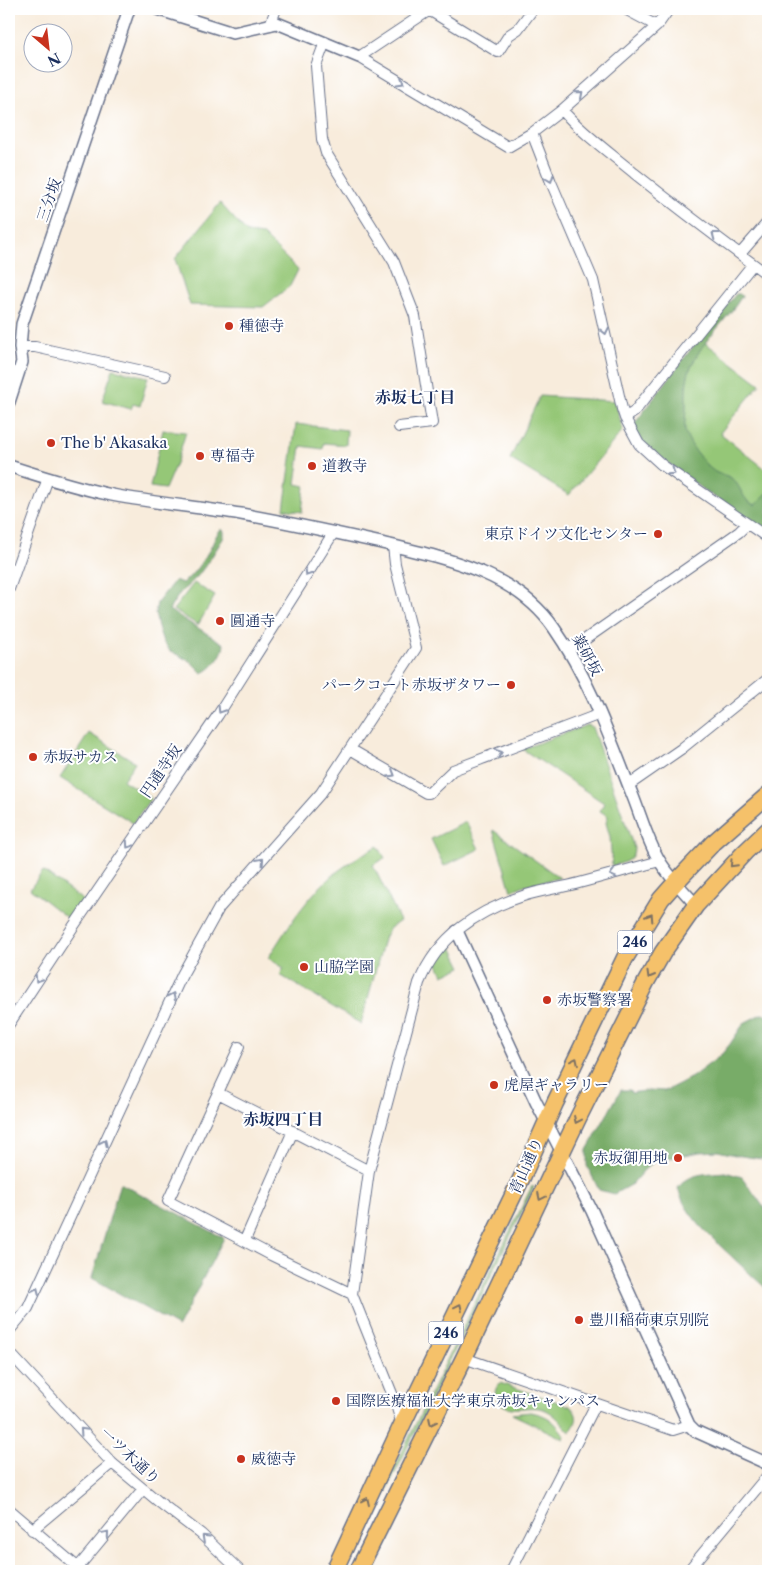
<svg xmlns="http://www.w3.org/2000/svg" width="777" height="1580" font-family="'Libre Caslon Text','Noto Serif JP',serif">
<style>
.green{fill:#95c777;stroke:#587b6a}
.forest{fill:#78ac68;stroke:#4a6e63}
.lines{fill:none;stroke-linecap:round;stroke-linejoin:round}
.minor-casing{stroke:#68718a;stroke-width:12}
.tertiary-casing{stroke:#68718a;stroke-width:14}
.trunk-casing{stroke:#68718a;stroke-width:19}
.minor{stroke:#fff;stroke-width:10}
.tertiary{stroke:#fff;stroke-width:11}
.trunk{stroke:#f5c16b;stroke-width:16}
.oneway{stroke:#8d97ae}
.oneway2{stroke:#7d7164}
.poi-dot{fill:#c8321e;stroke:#fff;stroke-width:2}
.labels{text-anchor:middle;stroke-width:4;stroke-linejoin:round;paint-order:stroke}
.shield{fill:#fff;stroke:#5f6d8e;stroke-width:1}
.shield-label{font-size:14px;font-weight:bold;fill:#1b2f5e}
.street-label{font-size:15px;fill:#1b2f5e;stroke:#fff}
.poi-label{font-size:15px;fill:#1b2f5e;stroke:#fff;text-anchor:start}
.neighbourhood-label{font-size:16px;font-weight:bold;fill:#1b2f5e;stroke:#fff}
</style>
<rect width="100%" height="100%" fill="#fff"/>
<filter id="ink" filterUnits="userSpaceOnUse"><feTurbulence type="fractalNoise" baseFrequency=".02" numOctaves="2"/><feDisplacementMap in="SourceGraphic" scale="10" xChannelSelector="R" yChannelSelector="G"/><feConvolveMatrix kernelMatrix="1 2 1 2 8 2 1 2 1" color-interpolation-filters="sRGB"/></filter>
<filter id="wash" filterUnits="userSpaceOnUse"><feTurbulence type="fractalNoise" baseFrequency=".0096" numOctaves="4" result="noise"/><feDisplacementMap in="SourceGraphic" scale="20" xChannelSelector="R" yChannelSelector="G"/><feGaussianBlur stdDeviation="1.12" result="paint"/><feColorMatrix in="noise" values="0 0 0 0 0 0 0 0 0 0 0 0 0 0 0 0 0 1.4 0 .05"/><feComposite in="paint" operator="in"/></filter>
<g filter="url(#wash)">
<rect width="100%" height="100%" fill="#f8ecdc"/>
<!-- green -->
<path class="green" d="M220 203 247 233 263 235 298 270 290 286 263 307 190 305 175 259Z
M703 341 760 384 720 433 768 471V505L761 515 687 453 679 379Z
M113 369 148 377 140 406 133 404 131 409 102 401Z
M540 396 615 401 623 430 569 495 510 459Z
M296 424 347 430 346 445 324 443 323 449 301 446 296 484 305 486 302 512 284 509Z
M163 430 186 432 177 461 165 489 150 487Z
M194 583 215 596 198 625 173 610Z
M587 725 592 727 634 848C634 861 623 863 612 866L610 837 606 823 608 816 600 811 604 803 522 749Z
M89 733 135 762 123 780 151 798 133 823 60 778Z
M466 822 479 849 444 866 431 839Z
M493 830 560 878 525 885 511 891Z
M378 846 385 858 373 865 400 921 390 928 385 936 361 1024 280 975 284 968 268 958C289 925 312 888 345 866 355 858 367 852 378 846Z
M43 871 84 901 71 921 30 889Z
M451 945 462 967 443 975 437 962Z
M532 1186 534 1187 382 1500 379 1499Z
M500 1383 570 1406C580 1416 577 1422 570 1432 562 1424 554 1412 543 1409 529 1404 504 1416 496 1397 494 1391 496 1387 500 1383Z
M530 1412C549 1415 554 1421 565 1436L564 1439 512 1414Z"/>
<!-- forest -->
<path class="forest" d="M736 294H740L742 296C727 321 702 340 691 367 685 380 686 395 686 408 686 415 684 424 685 431 689 444 705 467 717 473 722 475 727 475 731 478 742 485 741 501 755 505L768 492V533C745 518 643 451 635 431 635 429 635 426 635 423L704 332Z
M221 529 224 531V537L209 561 197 577 180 593 169 610 224 644C224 654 212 670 202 673L190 661 170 651 163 642 158 627 155 613 157 603 175 580 182 583C192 577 205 558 211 547 214 541 216 534 221 529Z
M761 1014 768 1015V1158L762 1159 735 1155 718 1151 700 1152 655 1161 644 1170 632 1184 614 1194 599 1190 587 1166V1150L621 1090H630L631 1093 649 1090 665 1091 692 1077 721 1055 730 1044 744 1023Z
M725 1172 742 1177 768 1213V1290C755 1279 743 1267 730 1255 710 1236 685 1215 678 1188 690 1172 707 1174 725 1172Z
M120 1183 224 1238 178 1327 92 1278Z"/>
</g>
<g filter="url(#ink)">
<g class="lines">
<defs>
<path id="minor" d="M431 9 359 57 508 147 532 133 562 110 657 26 669 9
M625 9 657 26
M429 10 498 52 509 35 518 29 533 9
M270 25 276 9
M325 42 316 66 322 139 326 153 394 262 415 316 432 423 399 427
M562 110C583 134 610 153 634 173 678 208 723 242 768 275
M532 133 551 182 593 280 622 409 625 418 639 444 662 465 768 538
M740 254 768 222
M20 347H35L165 376
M625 418 634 412 753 264
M9 589 48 478
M567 649 580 643 739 532 747 524
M350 749 426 793H429L453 770 600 714
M629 785 681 749 768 679
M9 1024 73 927 218 715 334 532
M239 1047 168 1201 271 1255 352 1294
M218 1093 369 1171
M245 1240 293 1131
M9 1331 28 1308 182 975 219 908 321 793 416 648 395 564 393 546
M9 1352 112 1463 159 1502 201 1534 240 1571
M464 1358 673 1430 689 1425
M402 1425 395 1401 352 1294 369 1171 419 983C438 936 477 911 523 896 541 890 561 888 579 883 606 876 633 868 660 861
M9 1509 82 1571
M32 1530 112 1463
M75 1571 143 1489
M511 1571 596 1404
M688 1571 768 1475"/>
<path id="tertiary" d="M157 9 233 33 277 23 359 57
M9 402 22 362 20 347 22 324 129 9
M9 466C43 477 77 488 112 495 155 503 198 507 241 514 287 522 332 532 377 542 440 557 515 571 554 628 589 678 610 738 632 794 641 816 647 840 659 860 669 877 684 891 696 905
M457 931 536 1102 592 1211 689 1425 695 1431 768 1464"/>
<path id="trunk" d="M334 1571 402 1425 523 1175 555 1103 625 958 661 899 676 882 713 843 768 795
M358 1571 464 1358 578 1118 646 982 663 952 696 905 745 852 768 830"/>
</defs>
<!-- minor casing -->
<use href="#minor" class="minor-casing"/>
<!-- tertiary casing -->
<use href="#tertiary" class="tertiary-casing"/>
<!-- trunk casing -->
<use href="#trunk" class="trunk-casing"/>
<!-- minor -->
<use href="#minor" class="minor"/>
<!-- tertiary -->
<use href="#tertiary" class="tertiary"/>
<!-- trunk -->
<use href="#trunk" class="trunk"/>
</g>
<!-- one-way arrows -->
<defs><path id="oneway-chevron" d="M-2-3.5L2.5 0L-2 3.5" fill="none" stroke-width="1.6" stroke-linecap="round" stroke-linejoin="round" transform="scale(1.25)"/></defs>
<g class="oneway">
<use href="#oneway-chevron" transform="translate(401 82) rotate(31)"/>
<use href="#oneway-chevron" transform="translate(580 94) rotate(-41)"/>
<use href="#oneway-chevron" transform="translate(550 179) rotate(69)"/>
<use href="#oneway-chevron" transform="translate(715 235) rotate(-143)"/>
<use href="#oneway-chevron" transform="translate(605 331) rotate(78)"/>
<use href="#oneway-chevron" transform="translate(672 472) rotate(35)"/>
<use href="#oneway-chevron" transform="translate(308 573) rotate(122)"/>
<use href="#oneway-chevron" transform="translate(221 710) rotate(122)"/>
<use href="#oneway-chevron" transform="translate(499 753) rotate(-21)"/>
<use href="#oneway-chevron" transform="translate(392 774) rotate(31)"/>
<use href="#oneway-chevron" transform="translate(129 845) rotate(124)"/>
<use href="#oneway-chevron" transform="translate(261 861) rotate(-48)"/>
<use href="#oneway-chevron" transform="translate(613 874) rotate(165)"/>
<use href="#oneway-chevron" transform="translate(38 979) rotate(123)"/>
<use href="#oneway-chevron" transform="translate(172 996) rotate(-65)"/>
<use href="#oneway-chevron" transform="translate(104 1143) rotate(-65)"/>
<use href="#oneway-chevron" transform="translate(36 1291) rotate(-65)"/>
<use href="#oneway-chevron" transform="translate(83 1431) rotate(-133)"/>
<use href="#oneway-chevron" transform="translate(106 1534) rotate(-50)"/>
<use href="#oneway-chevron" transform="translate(205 1538) rotate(-137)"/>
</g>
<g class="oneway2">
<use href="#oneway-chevron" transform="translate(733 864) rotate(133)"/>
<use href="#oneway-chevron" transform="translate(650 917) rotate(-57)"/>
<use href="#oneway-chevron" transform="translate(650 975) rotate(120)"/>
<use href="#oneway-chevron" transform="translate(575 1061) rotate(-64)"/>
<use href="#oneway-chevron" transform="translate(577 1120) rotate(115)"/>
<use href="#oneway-chevron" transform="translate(541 1197) rotate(116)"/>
<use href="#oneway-chevron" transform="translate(459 1307) rotate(-64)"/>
<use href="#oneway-chevron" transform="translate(432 1422) rotate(116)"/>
<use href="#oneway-chevron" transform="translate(366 1501) rotate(-65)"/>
</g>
</g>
<!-- markers -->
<g class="poi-dot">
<circle cx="229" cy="326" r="5"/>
<circle cx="51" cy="443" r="5"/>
<circle cx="200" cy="456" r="5"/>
<circle cx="312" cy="466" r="5"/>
<circle cx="658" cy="534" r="5"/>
<circle cx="220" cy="621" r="5"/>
<circle cx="511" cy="685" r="5"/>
<circle cx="33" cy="757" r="5"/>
<circle cx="304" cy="967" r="5"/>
<circle cx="547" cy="1000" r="5"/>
<circle cx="494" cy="1085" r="5"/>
<circle cx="678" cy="1158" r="5"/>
<circle cx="579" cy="1320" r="5"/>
<circle cx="336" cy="1401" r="5"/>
<circle cx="241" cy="1459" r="5"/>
</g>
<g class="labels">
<!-- shield labels -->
<g class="shield">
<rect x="617.5" y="930.5" width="35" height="23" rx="4"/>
<rect x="428.5" y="1321.5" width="35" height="23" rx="4"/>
</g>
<g class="shield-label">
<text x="635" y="947">246</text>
<text x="446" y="1338">246</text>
</g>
<!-- street labels -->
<g class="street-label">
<text transform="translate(49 200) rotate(-71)" y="5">三分坂</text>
<text transform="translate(587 655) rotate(61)" y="5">薬研坂</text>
<text transform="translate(161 771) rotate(-56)" y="5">円通寺坂</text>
<text transform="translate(526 1166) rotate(-66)" y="5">青山通り</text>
<text transform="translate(130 1456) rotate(43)" y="5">一ツ木通り</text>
</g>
<!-- poi labels -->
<g class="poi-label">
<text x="239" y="331">種徳寺</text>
<text x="61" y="448">The b' Akasaka</text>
<text x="210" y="461">専福寺</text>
<text x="322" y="471">道教寺</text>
<text x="648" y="539" text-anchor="end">東京ドイツ文化センター</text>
<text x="230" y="626">圓通寺</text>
<text x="501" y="690" text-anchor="end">パークコート赤坂ザタワー</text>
<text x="43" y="762">赤坂サカス</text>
<text x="314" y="972">山脇学園</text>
<text x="557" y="1005">赤坂警察署</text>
<text x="504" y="1090">虎屋ギャラリー</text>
<text x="668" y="1163" text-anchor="end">赤坂御用地</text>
<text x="589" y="1325">豊川稲荷東京別院</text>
<text x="346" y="1406">国際医療福祉大学東京赤坂キャンパス</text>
<text x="251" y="1464">威徳寺</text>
</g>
<!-- neighbourhood labels -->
<g class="neighbourhood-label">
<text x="415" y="403">赤坂七丁目</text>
<text x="283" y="1125">赤坂四丁目</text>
</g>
</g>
<!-- margin -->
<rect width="777" height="1580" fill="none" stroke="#fff" stroke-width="30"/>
<!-- north arrow -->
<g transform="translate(48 48) rotate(152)"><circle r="24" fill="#ffffff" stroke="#a4acbf"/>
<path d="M0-4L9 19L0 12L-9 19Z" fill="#c8321e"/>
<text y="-8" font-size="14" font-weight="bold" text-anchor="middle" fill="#1b2f5e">N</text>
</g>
</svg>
